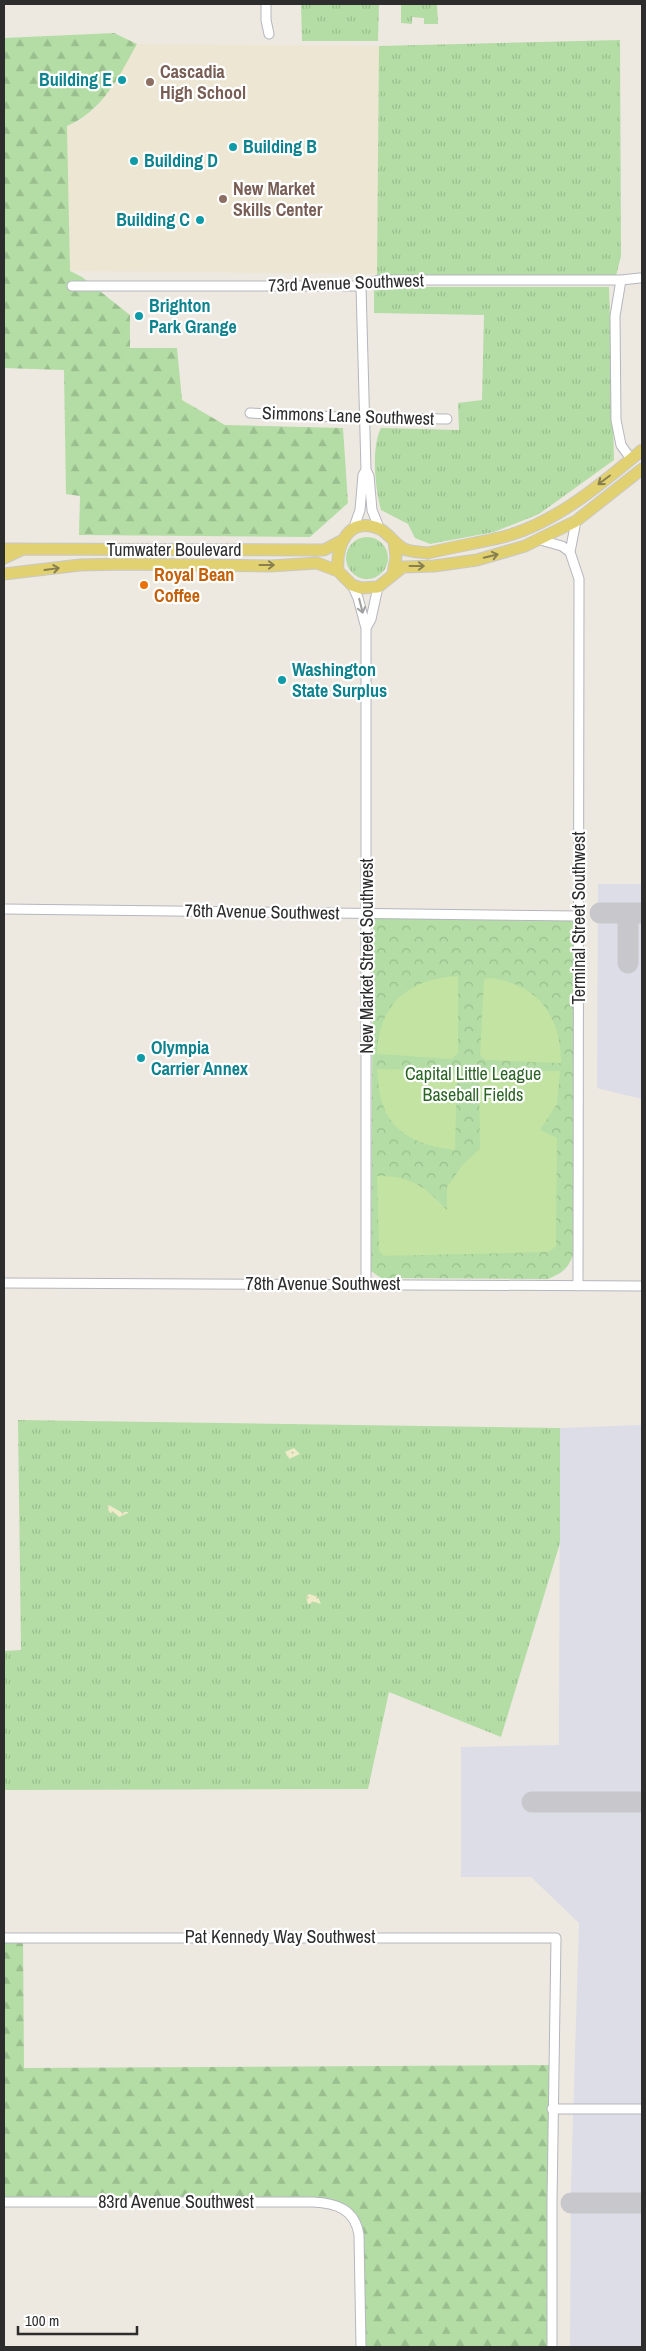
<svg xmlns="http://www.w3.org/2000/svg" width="646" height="2351" font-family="'Archivo Narrow',sans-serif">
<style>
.education{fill:#ece6d3}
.airport{fill:#dcdde6}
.grass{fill:url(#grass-tufts)}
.forest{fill:url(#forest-firs)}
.sand{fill:url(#sand-dots)}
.park{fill:url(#park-crowns)}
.pitch{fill:#c2e3a2}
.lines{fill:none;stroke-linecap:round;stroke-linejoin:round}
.taxiway{stroke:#c8c7cb;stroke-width:21}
.minor-casing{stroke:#b5b6bf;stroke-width:11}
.major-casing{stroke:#c8c8c8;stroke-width:13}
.minor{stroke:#fff;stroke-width:9}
.major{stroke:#e2d171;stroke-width:11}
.oneway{stroke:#887f4f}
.oneway2{stroke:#a0a0a0}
.culture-dot{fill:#0f9aa8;stroke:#fff;stroke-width:2}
.education-dot{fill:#8d6e63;stroke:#fff;stroke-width:2}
.food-dot{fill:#e8710a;stroke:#fff;stroke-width:2}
.labels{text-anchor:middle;stroke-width:4.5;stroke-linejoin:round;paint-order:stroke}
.education-label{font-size:18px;font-weight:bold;fill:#785e54;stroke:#fff;text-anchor:start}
.culture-label{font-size:18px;font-weight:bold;fill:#0d838f;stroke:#fff;text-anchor:start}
.street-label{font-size:18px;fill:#2d2d2d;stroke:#fff}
.food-label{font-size:18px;font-weight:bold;fill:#c56008;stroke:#fff;text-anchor:start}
.park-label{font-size:18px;fill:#2b6424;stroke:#fff}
</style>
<defs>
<pattern id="grass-tufts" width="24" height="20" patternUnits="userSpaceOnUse" patternTransform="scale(1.25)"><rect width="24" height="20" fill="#b3dda4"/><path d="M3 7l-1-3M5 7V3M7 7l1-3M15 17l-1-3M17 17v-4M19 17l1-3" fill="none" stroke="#9abe8e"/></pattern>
<pattern id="forest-firs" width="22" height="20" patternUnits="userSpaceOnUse" patternTransform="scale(1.25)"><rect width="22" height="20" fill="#b3dda4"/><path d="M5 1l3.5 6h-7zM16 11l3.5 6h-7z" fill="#9abe8e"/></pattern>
<pattern id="sand-dots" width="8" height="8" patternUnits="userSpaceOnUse" patternTransform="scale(1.25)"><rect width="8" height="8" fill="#eeebc9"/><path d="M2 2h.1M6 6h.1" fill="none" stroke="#cccaad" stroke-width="1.8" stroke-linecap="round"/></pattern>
<pattern id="park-crowns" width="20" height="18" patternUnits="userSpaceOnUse" patternTransform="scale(1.25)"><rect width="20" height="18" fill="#b3dda4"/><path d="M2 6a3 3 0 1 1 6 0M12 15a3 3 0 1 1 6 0" fill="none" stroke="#9abe8e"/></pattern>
</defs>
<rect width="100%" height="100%" fill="#ede9e1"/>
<!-- education -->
<path class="education" d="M137 44 379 46 377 274 70 271 67 126 78 122 93 111 104 98Z"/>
<!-- airport -->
<path class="airport" d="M598 884H642V1099L597 1088Z
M642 1425V2347H570L571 2185 579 1923 531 1877H461V1747L559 1745 560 1428Z"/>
<!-- grass -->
<path class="grass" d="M301 4H379L378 41H302Z
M401 4H437L438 24H424V18L412 17V24L401 23Z
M620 40 621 256 615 280H379L377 274 379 46Z
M374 287H609L614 460 539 514 494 532 430 544 415 538 408 524 381 510C375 488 371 448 381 428L459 430 458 403 482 400 484 315 374 313Z
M346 558a21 21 0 1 1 42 0a21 21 0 1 1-42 0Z
M18 1420 560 1428V1543L501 1737 389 1692 368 1789 4 1790V1651L21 1650Z"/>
<!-- forest -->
<path class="forest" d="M114 33 137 44C119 76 103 111 67 126L70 271 82 277 130 315V348H177L182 400 225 425 343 428 348 503 310 537 79 535 80 496 66 494 64 370 4 368V38Z
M23 1937 24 2068 553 2065 554 2347H361L358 2228 336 2205 4 2202V1938Z"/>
<!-- sand -->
<path class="sand" d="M294 1448 300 1454 289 1459 285 1452Z
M109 1505 121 1512H128V1513L119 1517 115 1513H110L107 1507Z
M309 1594 318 1597 321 1604 315 1602 308 1604 306 1597Z"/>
<!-- park -->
<path class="park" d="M373 918 575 921 573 1255C568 1269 562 1273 548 1279L381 1278 371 1271Z"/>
<!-- pitch -->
<path class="pitch" d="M458 976V1053L452 1059 377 1054C378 1004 410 978 458 976Z
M491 978C539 985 561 1016 561 1063L485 1060 480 1055 484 979Z
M377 1069 450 1071 457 1077 455 1150C427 1147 395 1137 384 1108 379 1096 378 1082 377 1069Z
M560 1071 557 1104 540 1130 557 1138 556 1247 548 1252 384 1256 379 1251 377 1176C411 1175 425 1187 447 1210V1187L463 1164 480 1149 479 1077 484 1072Z"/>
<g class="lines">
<!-- taxiway -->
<path class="taxiway" d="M600 913H642
M628 963V913
M532 1802H642
M571 2203H642"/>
<defs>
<path id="minor" d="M266 4V20L269 34
M72 286H361L379 280H621
M361 286 366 470 369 476 372 510 380 530
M250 413 363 418 447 419
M631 459 621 445 616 420 615 316 621 280 640 278
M576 521 570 552 579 579 578 1286
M353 530 360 510 363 475 366 470
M540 540 562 546 570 552
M352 585 358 598 366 628V1284
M366 628 371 619 378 587
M4 909 579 916
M4 1283 642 1286
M4 1938H556L552 2202V2347
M552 2109H642
M4 2202H313C336 2203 355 2209 359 2235L361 2347"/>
<path id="major" d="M642 450C601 484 556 523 503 537 478 543 453 547 428 553 420 552 411 552 404 549 395 544 389 534 380 529 348 515 336 546 338 571L352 585 361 588 378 587 403 567 434 566 477 560 525 546 576 521 642 469
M4 549 324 550 341 541
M4 558 21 550
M4 574 80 565 125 564 270 566 317 563 338 571
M393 574 396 557 394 541"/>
</defs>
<!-- minor casing -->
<use href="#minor" class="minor-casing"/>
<!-- major casing -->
<use href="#major" class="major-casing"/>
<!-- minor -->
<use href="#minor" class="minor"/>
<!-- major -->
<use href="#major" class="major"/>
</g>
<!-- one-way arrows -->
<defs><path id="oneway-shaft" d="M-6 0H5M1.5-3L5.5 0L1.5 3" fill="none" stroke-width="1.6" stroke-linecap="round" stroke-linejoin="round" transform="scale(1.25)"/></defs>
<g class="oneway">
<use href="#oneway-shaft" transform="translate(604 480) rotate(143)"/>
<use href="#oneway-shaft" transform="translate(491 556) rotate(-14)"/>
<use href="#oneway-shaft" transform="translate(267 565)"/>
<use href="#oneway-shaft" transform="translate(417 566)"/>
<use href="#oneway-shaft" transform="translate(52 569) rotate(-8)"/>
</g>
<use class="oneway2" href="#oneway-shaft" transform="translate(361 606) rotate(76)"/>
<!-- markers -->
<g class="culture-dot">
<circle cx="122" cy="80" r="5"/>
<circle cx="233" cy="147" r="5"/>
<circle cx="134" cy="161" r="5"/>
<circle cx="200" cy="220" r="5"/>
<circle cx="139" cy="316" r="5"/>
<circle cx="282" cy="680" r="5"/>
<circle cx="141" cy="1058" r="5"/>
</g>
<g class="education-dot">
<circle cx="150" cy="82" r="5"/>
<circle cx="223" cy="199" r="5"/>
</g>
<circle class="food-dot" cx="144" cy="585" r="5"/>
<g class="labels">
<!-- education labels -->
<g class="education-label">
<text x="160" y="78">Cascadia<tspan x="160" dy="21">High School</tspan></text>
<text x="233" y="195">New Market<tspan x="233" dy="21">Skills Center</tspan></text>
</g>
<!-- culture labels -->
<g class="culture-label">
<text x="112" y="86" text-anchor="end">Building E</text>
<text x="243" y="153">Building B</text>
<text x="144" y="167">Building D</text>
<text x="190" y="226" text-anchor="end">Building C</text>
<text x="149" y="312">Brighton<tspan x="149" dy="21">Park Grange</tspan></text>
<text x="292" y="676">Washington<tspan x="292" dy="21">State Surplus</tspan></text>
<text x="151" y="1054">Olympia<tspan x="151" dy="21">Carrier Annex</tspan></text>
</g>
<!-- street labels -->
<g class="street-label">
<text transform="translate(346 283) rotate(-2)" y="6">73rd Avenue Southwest</text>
<text transform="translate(348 416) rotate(2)" y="6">Simmons Lane Southwest</text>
<text x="174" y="556">Tumwater Boulevard</text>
<text transform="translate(262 912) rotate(1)" y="6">76th Avenue Southwest</text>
<text transform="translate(579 918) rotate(-90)" y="6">Terminal Street Southwest</text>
<text transform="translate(367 956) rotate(-90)" y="6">New Market Street Southwest</text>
<text x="323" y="1290">78th Avenue Southwest</text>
<text x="280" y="1943">Pat Kennedy Way Southwest</text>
<text x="176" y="2208">83rd Avenue Southwest</text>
</g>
<!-- food labels -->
<g class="food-label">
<text x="154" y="581">Royal Bean<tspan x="154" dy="21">Coffee</tspan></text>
</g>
<!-- park labels -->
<g class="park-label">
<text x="473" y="1080">Capital Little League<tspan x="473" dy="21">Baseball Fields</tspan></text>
</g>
</g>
<!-- border -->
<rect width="646" height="2351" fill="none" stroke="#2d2d2d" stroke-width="10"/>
<!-- scale -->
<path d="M18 2326v8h119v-8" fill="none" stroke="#2d2d2d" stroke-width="2.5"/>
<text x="25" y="2326" font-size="15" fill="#2d2d2d" stroke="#ffffff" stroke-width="4" paint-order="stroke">100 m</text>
</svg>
